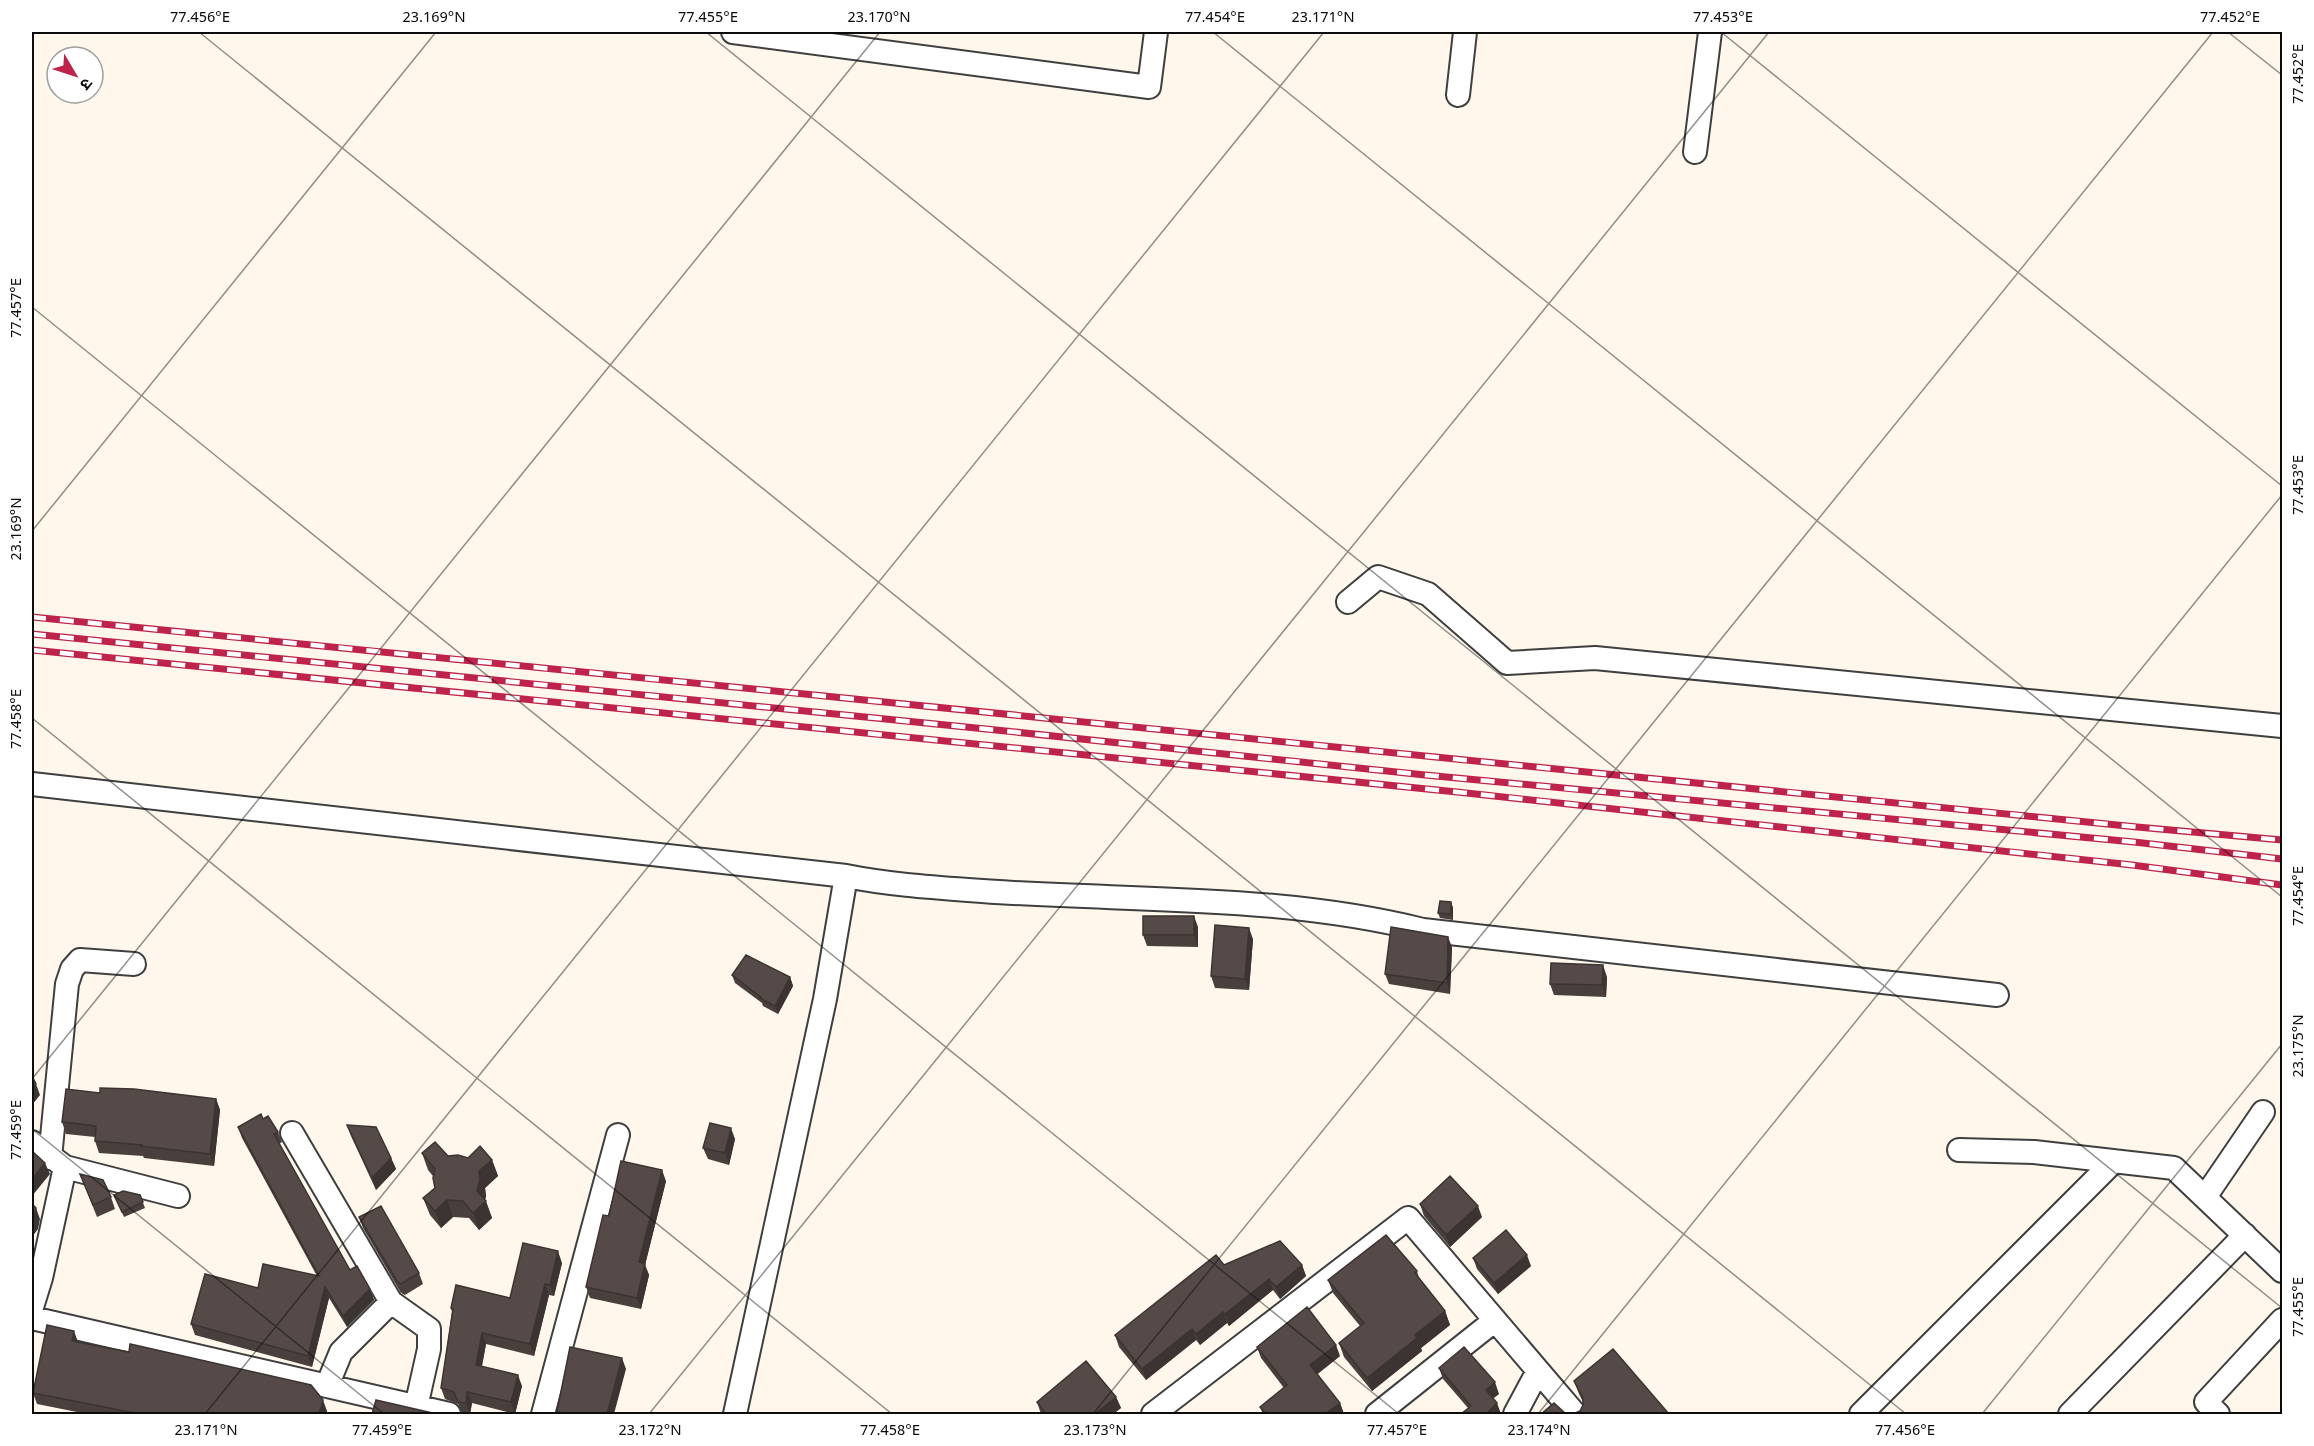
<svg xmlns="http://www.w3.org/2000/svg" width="2314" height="1446" font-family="Georgia,'Noto Sans Devanagari',serif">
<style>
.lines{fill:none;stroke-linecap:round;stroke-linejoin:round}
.minor-casing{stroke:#3f3f3f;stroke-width:26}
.minor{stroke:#fff;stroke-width:22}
.rail-casing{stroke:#bd234b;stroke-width:7}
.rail{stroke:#fff;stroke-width:4.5;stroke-dasharray:14;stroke-linecap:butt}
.wall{fill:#49403e}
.shaded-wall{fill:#3c3432}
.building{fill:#554a48;stroke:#3c3432;stroke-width:1.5}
.ticks{fill:none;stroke:#0c0c0c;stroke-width:1.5;stroke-opacity:0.45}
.neatline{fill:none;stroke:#0c0c0c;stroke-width:2}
.ticks-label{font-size:15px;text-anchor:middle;fill:#0c0c0c}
</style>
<rect width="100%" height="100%" fill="#fff7eb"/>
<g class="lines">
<defs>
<path id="minor" d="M733 32 1149 87 1156 32
M1458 95 1465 32
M1695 152 1710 32
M1348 602 1378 577 1428 594 1507 663 1595 658 2282 726
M32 784 846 876C886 884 927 887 968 890 1120 902 1274 893 1423 930L1997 995
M292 1133 391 1302
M32 1142 65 1167 41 1278 32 1307
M1959 1150 2034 1152 2174 1168 2282 1271
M50 1158 67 984 72 969 80 960 134 964
M65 1167 178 1196
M2205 1197 2263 1112
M32 1318 449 1414
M327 1386 341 1352 391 1302 429 1329V1349L416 1407
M543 1414 618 1135
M735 1414 825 999 846 876
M1153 1414 1408 1218 1575 1414
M1377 1414 1494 1321
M1515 1414 1538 1371
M1861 1414 2114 1161
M2070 1414 2245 1235
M2218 1414 2206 1402 2282 1320"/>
</defs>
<!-- minor casing -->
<use href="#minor" class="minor-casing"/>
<!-- minor -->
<use href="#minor" class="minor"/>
<defs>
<path id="rail" d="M32 617 2137 827 2282 840
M32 634 986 729 1425 775 2134 842 2282 859
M32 650 1457 792 2132 865 2282 885"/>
</defs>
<!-- rail casing -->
<use href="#rail" class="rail-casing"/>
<!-- rail -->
<use href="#rail" class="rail"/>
</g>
<!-- wall -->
<path class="wall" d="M1451 902 1453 908V920L1440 918 1438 913Z
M1198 927V947L1147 946 1143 935Z
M1253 939 1249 990 1215 988 1211 976Z
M1452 947 1450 994 1389 984 1385 974Z
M732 975 790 977 793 986 778 1014 763 1006 762 1003 735 983Z
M1607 977 1606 997 1554 995 1550 984Z
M100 1093 216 1099 220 1110 214 1166 144 1158 143 1156 99 1153 95 1141V1137L66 1134 62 1122Z
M263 1119 278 1132 282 1142 279 1144 350 1270 370 1289 374 1300 347 1327 329 1298 312 1367 195 1335 191 1324 258 1288 317 1276 242 1138 238 1127Z
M347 1125 391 1158 396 1169 376 1190 351 1136Z
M735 1139 729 1165 708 1159 703 1148Z
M422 1153 448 1156 492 1160 498 1176 485 1188 486 1196 485 1200 492 1218 479 1230 469 1218 453 1217 441 1228 430 1215 423 1198 435 1188 433 1176 428 1170Z
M80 1174 111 1197 115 1209 97 1217Z
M666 1181 645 1265 649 1275 641 1309 590 1298 586 1287 609 1216Z
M114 1195H140L145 1208 124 1217Z
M1420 1204 1482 1217 1450 1247 1424 1216Z
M359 1217 419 1273 423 1284 405 1295 401 1293 363 1228Z
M1473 1258 1531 1266 1498 1294 1477 1269Z
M562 1263 554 1296 549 1295 534 1356 486 1344 482 1366 522 1386 515 1414 472 1403 470 1414 462 1413 458 1404 445 1399 441 1388 452 1312 451 1308 510 1298Z
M1224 1265H1302L1306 1276 1280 1299 1273 1290 1229 1326 1227 1323 1200 1345 1196 1340 1146 1380 1119 1347 1115 1335Z
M1417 1271 1419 1278 1445 1311 1450 1325 1421 1348 1422 1351 1372 1391 1344 1357 1339 1343 1360 1326 1333 1293 1328 1280Z
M78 1342 327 1411 326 1414H87L37 1404 33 1393Z
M1257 1347 1340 1356 1317 1374 1340 1403 1344 1414H1263L1260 1407 1284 1388 1261 1358Z
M1613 1349 1669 1414H1541L1554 1403 1566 1414H1573L1580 1411 1583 1405V1402L1579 1394 1574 1381Z
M1439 1368 1499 1394 1493 1398 1501 1414H1461L1468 1408 1443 1379Z
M1116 1397 1121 1408 1113 1414H1041L1037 1402Z"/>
<!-- shaded-wall -->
<path class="shaded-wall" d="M1451 902 1453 908V920L1451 914Z
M1194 916 1198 927V947L1194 935Z
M1249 928 1253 939 1249 990 1245 979Z
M1448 937 1452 947 1450 994 1447 983Z
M1603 965 1607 977 1606 997 1602 985Z
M790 977 793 986 778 1014 775 1006Z
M36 1084 40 1095 32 1105V1090Z
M216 1099 220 1110 214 1166 210 1154Z
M731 1128 735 1139 729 1165 725 1153Z
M391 1158 396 1169 376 1190 372 1178Z
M492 1160 498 1176 485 1188 486 1196 484 1203 486 1201 492 1218 479 1230 473 1213 479 1171Z
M45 1163 50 1174 32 1196V1179Z
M662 1170 666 1181 645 1265 649 1275 641 1309 637 1298 639 1262Z
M447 1200 453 1217 441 1228 435 1211Z
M1478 1206 1482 1217 1450 1247 1446 1235Z
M36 1208 40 1219 38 1229 32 1237V1220Z
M558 1251 562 1263 554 1296 550 1285Z
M1527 1255 1531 1266 1498 1294 1494 1283Z
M1302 1265 1306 1276 1280 1299 1276 1287Z
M1269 1279 1273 1290 1229 1326 1225 1314Z
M545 1284 549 1295 534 1356 530 1344Z
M325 1287 329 1298 312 1367 308 1356Z
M370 1289 374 1300 347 1327 343 1316Z
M1445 1311 1450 1325 1421 1348 1422 1351 1372 1391 1367 1378 1415 1335Z
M1223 1312 1227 1323 1200 1345 1196 1334Z
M1192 1329 1196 1340 1146 1380 1142 1369Z
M74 1331 78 1342 72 1341Z
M482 1333 486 1344 480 1376 476 1365Z
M1336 1345 1340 1356 1314 1377 1310 1365Z
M622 1358 626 1369 614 1414H607Z
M518 1375 522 1386 515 1414 511 1402Z
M1495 1382 1499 1394 1490 1401 1486 1390Z
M467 1392 472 1403 470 1414 466 1403Z
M1116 1397 1121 1408 1113 1414H1095Z
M323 1400 327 1411 326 1414H319Z
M1340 1403 1344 1414H1325Z
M1497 1403 1501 1414H1486Z"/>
<!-- building -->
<path class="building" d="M1440 901 1451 902V914L1438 913Z
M1143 916H1194V935H1143Z
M1215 925 1249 928 1245 979 1211 976Z
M1391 927 1448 937 1447 983 1385 974Z
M746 955 790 977 775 1006 760 998 761 997 732 975Z
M1551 963 1603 965 1602 985 1550 984Z
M32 1076 36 1084 32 1090Z
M100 1088 134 1089 216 1099 210 1154 140 1146 143 1145 95 1141 96 1126 62 1122 66 1089 100 1093Z
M261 1114 263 1119 268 1116 278 1132 274 1134 350 1270 357 1266 370 1289 343 1316 325 1287 308 1356 191 1324 205 1274 258 1288 263 1264 319 1276 238 1127Z
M710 1123 731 1128 725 1153 703 1148Z
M347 1125 376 1127 391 1158 372 1178Z
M435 1142 448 1156 458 1155 468 1158 480 1146 492 1160 479 1171 480 1179 477 1191 486 1201 473 1213 463 1201 447 1200 435 1211 423 1198 435 1188 433 1178 435 1169 422 1153Z
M32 1151 45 1163 32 1179Z
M621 1161 662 1170 639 1262 645 1264 637 1298 586 1287 603 1215 609 1216Z
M80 1174 103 1180 111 1197 93 1205Z
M1450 1176 1478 1206 1446 1235 1420 1204Z
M123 1191 140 1195 143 1202 122 1212 114 1195Z
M32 1204 36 1208 34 1218 32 1220Z
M381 1206 419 1273 401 1284 397 1281 359 1217Z
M1506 1230 1527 1255 1494 1283 1473 1258Z
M1386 1235 1417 1271 1415 1273 1445 1311 1415 1335 1417 1338 1367 1378 1339 1343 1364 1323 1328 1280Z
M1280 1241 1302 1265 1276 1287 1269 1279 1225 1314 1223 1312 1196 1334 1192 1329 1142 1369 1115 1335 1216 1255 1224 1265Z
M523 1243 558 1251 550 1285 545 1284 530 1344 482 1333 476 1365 518 1375 511 1402 467 1392 466 1403 458 1402 454 1392 441 1388 453 1309 451 1308 456 1285 510 1298Z
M1307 1307 1336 1345 1310 1365 1340 1403 1325 1414H1266L1260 1407 1287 1385 1257 1347Z
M47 1325 74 1331 72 1341 129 1352 130 1344 311 1385 323 1400 319 1414H140L33 1393Z
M570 1347 622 1358 607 1414H559L560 1412 557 1411Z
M1464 1347 1495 1382 1486 1390 1497 1403 1486 1414H1461L1471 1406 1439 1368Z
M1613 1349 1669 1414H1541L1554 1403 1566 1414H1573L1580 1411 1583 1405V1398L1574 1381Z
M1086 1361 1116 1397 1095 1414H1046L1037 1402Z
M376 1400 437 1414H372Z"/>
<!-- ticks -->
<path class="ticks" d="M199 32 1906 1414M706 32 2282 1308M1213 32 2282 897M1721 32 2282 486M2228 32 2282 75M32 307 1399 1414M32 531 436 32M32 718 892 1414M32 1079 880 32M32 1129 384 1414M205 1414 1324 32M649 1414 1769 32M1093 1414 2213 32M1538 1414 2282 495M1982 1414 2282 1044"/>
<!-- border -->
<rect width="2314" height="1446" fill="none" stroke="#ffffff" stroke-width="66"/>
<!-- north arrow -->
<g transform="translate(75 75) rotate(129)"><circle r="28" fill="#ffffff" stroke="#9e9e9e" stroke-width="1.5"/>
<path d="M0-4.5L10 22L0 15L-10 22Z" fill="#bd234b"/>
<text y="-9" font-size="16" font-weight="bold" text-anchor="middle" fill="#0c0c0c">उ</text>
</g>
<rect x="33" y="33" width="2248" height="1380" class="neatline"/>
<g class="ticks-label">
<text x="200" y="22">77.456°E</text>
<text x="434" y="22">23.169°N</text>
<text x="708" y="22">77.455°E</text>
<text x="879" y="22">23.170°N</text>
<text x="1215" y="22">77.454°E</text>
<text x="1323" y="22">23.171°N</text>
<text x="1723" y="22">77.453°E</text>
<text x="2230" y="22">77.452°E</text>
<text transform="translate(2298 74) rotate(-90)" y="5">77.452°E</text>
<text transform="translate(16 308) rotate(-90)" y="5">77.457°E</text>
<text transform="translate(2298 485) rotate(-90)" y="5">77.453°E</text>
<text transform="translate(16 529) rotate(-90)" y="5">23.169°N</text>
<text transform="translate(16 719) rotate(-90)" y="5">77.458°E</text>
<text transform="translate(2298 896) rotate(-90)" y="5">77.454°E</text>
<text transform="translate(2298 1046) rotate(-90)" y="5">23.175°N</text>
<text transform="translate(16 1130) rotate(-90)" y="5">77.459°E</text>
<text transform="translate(2298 1307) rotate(-90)" y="5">77.455°E</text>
<text x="206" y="1435">23.171°N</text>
<text x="382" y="1435">77.459°E</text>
<text x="650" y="1435">23.172°N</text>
<text x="890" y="1435">77.458°E</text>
<text x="1095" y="1435">23.173°N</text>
<text x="1397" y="1435">77.457°E</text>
<text x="1539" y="1435">23.174°N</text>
<text x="1905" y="1435">77.456°E</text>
</g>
</svg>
